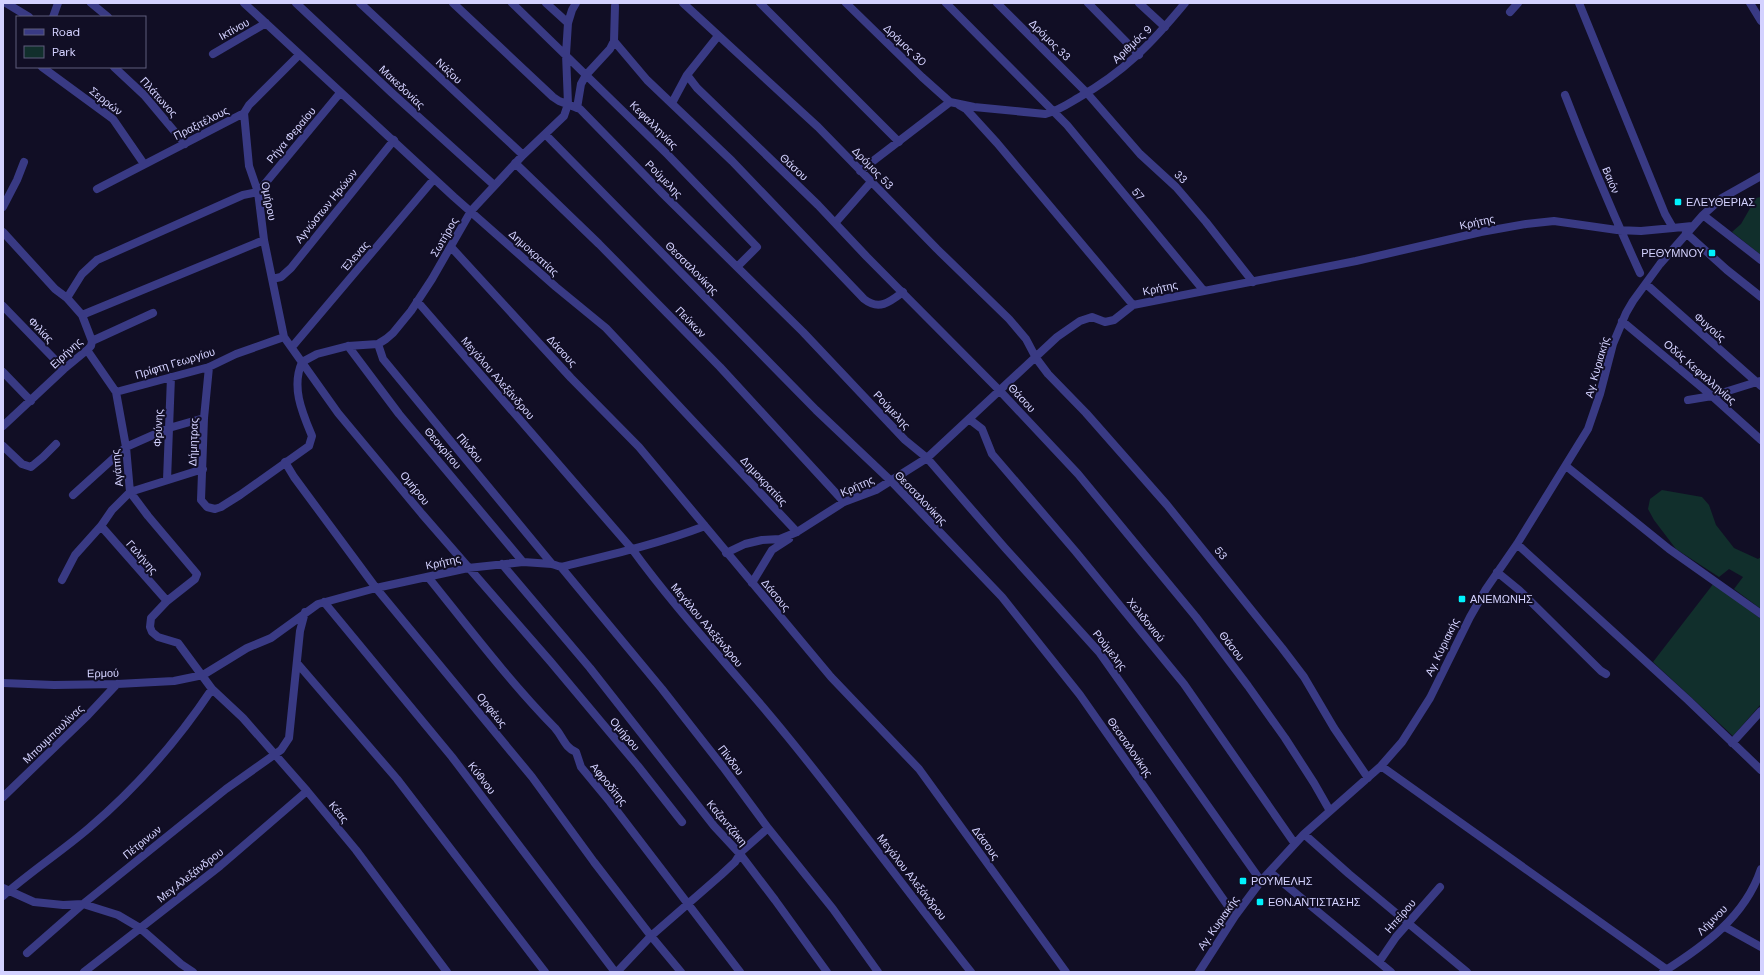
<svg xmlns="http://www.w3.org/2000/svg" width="1764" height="975" font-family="'DM Sans',sans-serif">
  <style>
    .green { fill: #112f2c }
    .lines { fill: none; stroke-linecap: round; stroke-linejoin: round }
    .minor { stroke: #393a84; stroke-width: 8 }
    .poi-dot { fill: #00f2fd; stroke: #110e25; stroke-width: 1.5 }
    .labels { text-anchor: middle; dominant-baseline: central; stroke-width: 4; stroke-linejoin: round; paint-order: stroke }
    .street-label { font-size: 11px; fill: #d4d2ff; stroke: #110e25 }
    .poi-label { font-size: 11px; fill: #d4d2ff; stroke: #110e25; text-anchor: start }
  </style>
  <rect width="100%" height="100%" fill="#110e25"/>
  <path class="green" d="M 1761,197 L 1761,255 L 1732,232 L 1741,224 L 1756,198 Z
    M 1662,490 L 1702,497 L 1709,505 L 1716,525 L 1734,548 L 1758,559 L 1761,557 L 1761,609 L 1734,589 L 1743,577 L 1729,569 L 1719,577 L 1676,549 L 1654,520 L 1648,509 L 1650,499 Z
    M 1714,583 L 1761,619 L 1761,704 L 1733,736 L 1653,662 Z"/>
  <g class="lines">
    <path class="minor" d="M 6,3 L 29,17
      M 91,3 L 108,17
      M 244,3 L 454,197 L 556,287 L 606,328 L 797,532
      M 296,3 L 392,93 L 494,185
      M 360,3 L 523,155
      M 453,3 L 553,97 L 559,101 L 580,109 L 663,194 L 803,332 L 905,440 L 927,458 L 1005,548 L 1099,652 L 1261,881
      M 512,3 L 668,155 L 757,247 L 737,267
      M 546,3 L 568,23
      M 683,3 L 818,127 L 937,249 L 1009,319 L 1026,339 L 1036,358 L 1048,374 L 1086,413 L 1167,505 L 1282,648 L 1304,677 L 1334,728 L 1368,778
      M 760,3 L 899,142
      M 846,3 L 922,77 L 950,102 L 974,107 L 1045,114 C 1058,111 1068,104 1078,98 C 1124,72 1152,43 1185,3
      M 946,3 L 1067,125 L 1204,291
      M 997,3 L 1087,93 L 1140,154 L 1176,187 L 1206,222 L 1253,282
      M 1088,3 L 1139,55
      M 1139,3 L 1165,27
      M 1579,3 L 1665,214 L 1673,228 L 1692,226
      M 1750,3 L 1761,21
      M 1510,12 L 1518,3
      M 53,17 L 58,3
      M 718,36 L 687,75 L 697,88 L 818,205 L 867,257 L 1000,391 L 1078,474 L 1196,617 L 1248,686 L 1285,738 L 1314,783 L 1330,811
      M 614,41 L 647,80 L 732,161 L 864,299 C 879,311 890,302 903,292
      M 213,54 L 266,23
      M 42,67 L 113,119 L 144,164
      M 114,67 L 144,95 L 185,144
      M 1565,95 C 1588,155 1613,214 1640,273
      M 672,103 L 687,75
      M 959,105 L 966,109 L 997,143 L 1133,305
      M 577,108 L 581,84 L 586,75 L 610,49 L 614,41 L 615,6
      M 244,113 L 249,166 L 258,192 L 264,240 L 284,337 L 338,413 L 422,514 L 550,661 L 638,766 L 682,822
      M 545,134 L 816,410 L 891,481 L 1002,597 L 1080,695 L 1235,916
      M 515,163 L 599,244 L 720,367 L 844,502
      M 860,171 L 950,102
      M 97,189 L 244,113 L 249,105 L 299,55
      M 3,207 L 17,180 L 24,162
      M 1703,215 L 1761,260
      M 835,223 L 871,182
      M 3,232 L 55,289 L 67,298 L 82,315 L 92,341
      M 1686,233 L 1727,270 L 1761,297
      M 451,247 L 571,378 L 639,447 L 831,677 L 919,769 L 1066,972
      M 272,279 L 281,277 L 291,268 L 394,140
      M 1646,284 L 1761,386
      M 67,298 L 82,274 L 97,260 L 243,195 L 258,192 L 340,93
      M 417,301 L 632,549 C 680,615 736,673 787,736 C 850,813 909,894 971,972
      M 3,306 L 64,369
      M 82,315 L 264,240
      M 1622,321 L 1712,396 L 1761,440
      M 378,344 L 383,359 L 552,564
      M 348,346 L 399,414 L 523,562
      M 292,347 L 434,179
      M 87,350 L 116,392 L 126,447 L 130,492 L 148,516 L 197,574 L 195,579 L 167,601 L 151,618 L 150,627 L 152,632 L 158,637 L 178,643 L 212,689 L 243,718 L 307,791 L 356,850 L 447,972
      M 209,367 L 204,418 L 201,500 L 207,507 L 215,509 L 221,507 L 240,495 L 309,446 L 312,436 C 302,412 291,387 302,362 L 317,354 L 348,346 L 378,344 L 386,339 L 393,333 L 411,311 L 432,279 L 471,211 L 523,155 L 564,116 L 568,104 L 566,54 L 568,23 L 572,10 L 576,3
      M 3,372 L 31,401
      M 116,392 L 209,367 L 236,354 L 284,337
      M 1688,400 L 1712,396 L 1760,381
      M 969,419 L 982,429 L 992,454 L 1076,552 L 1184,684 L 1295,844
      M 3,426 L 64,369 L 87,350 L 91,346 L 92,341 L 153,313
      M 3,446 L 22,464 L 31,467 L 43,457 L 56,444
      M 285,462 L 294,477 L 376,588 L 532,777 L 594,862 L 651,936 L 681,972
      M 1566,466 L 1669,549 L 1761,614
      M 167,480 L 171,377
      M 73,495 L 126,447 L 169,428 L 204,418
      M 101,526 L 167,601
      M 1517,544 L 1688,700 L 1761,770
      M 726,553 L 745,544 L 762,540 L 780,539 L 797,532 L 844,502 L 876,490 L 927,458 L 1057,337 L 1080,321 L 1092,317 L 1105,322 L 1114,320 L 1133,305 L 1356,261 L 1481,232 L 1526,224 L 1554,221 L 1617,230 L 1641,231 L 1673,228
      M 502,564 L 590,668 L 714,826 L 740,854 L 775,900 L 827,972
      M 561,567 L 662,689 L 723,767 L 768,828 L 833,909 L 878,972
      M 1497,572 L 1519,590 L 1601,671 L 1606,674
      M 428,577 C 469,628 509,681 555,728 C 563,737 565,748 576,752 L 581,767 L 610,802 L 740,972
      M 62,580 L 75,555 L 101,526 L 112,510 L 130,492 L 203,469
      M 752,583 L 772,550 L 789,539
      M 324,602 L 452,757 L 615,972
      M 297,663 L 397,779 L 545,972
      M 3,683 L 54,685 L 117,684 L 174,681 L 203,675 L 247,648 L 271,638 L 318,604 L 376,588 L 468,568 L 523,562 L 552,564 L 561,567 C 610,555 658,544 705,526
      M 1732,743 L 1761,711
      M 1381,766 L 1666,969
      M 3,797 L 88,715 L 117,684
      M 1304,834 L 1349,874 L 1467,972
      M 1270,872 L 1391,972
      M 3,888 L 34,902 L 63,905 L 83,904 L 118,915 L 140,928 L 181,964 L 193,972
      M 3,896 C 30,872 61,852 89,828 C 136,788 178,740 212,689
      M 1725,927 L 1761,947
      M 27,953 L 83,904 L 226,789 L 281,750 L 289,738 L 300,631 L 305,612
      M 1379,962 L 1396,937 L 1440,887
      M 84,972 L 220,866 L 307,791
      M 617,972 L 651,936 L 721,875 L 735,862 L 742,851 L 768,828
      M 1199,972 L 1235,916 L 1261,881 L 1304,834 L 1381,766 L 1402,742 L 1430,698 L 1470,617 L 1486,589 L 1517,544 L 1588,429 L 1600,394 L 1613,344 L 1626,313 L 1633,301 L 1660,264 L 1703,215 L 1722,198 L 1761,176
      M 1663,972 C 1704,946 1745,917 1761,869"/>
  </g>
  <g class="poi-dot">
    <rect x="1674" y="198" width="8" height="8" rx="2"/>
    <rect x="1708" y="249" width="8" height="8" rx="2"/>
    <rect x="1458" y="595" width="8" height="8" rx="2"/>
    <rect x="1239" y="877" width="8" height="8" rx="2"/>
    <rect x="1256" y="898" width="8" height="8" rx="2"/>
  </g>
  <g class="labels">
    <g class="street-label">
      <text transform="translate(234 29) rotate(-29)">Ικτίνου</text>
      <text transform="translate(1050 40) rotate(45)">Δρόμος 33</text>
      <text transform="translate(1132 44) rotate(-43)">Αριθμός 9</text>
      <text transform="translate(905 45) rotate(44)">Δρόμος 30</text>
      <text transform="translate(449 71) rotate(43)">Νάξου</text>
      <text transform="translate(402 87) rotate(43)">Μακεδονίας</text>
      <text transform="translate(159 97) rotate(48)">Πλάτωνος</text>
      <text transform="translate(106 101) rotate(38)">Σερρών</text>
      <text transform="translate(201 123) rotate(-27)">Πραξιτέλους</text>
      <text transform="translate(654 125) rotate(45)">Κεφαλληνίας</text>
      <text transform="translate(291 135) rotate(-50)">Ρήγα Φεραίου</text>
      <text transform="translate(794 167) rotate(43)">Θάσου</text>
      <text transform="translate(873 168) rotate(46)">Δρόμος 53</text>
      <text transform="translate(1181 177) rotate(45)">33</text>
      <text transform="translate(664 179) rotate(46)">Ρούμελης</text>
      <text transform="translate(1611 180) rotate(67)">Βαιόν</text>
      <text transform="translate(1138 194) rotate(50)">57</text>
      <text transform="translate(269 201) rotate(79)">Ομήρου</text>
      <text transform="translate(326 206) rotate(-51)">Αγνώστων Ηρώων</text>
      <text transform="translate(1477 222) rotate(-12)">Κρήτης</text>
      <text transform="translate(444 237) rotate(-60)">Σωτήρος</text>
      <text transform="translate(534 253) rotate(42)">Δημοκρατίας</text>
      <text transform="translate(355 256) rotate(-49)">Έλενας</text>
      <text transform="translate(692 268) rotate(45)">Θεσσαλονίκης</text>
      <text transform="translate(1160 288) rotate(-12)">Κρήτης</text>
      <text transform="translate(691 322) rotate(46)">Πεύκων</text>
      <text transform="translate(1710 327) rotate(41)">Φυγούς</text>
      <text transform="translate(41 330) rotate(46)">Φιλίας</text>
      <text transform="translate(562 351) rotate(47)">Δάσους</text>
      <text transform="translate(66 353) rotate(-43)">Ειρήνης</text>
      <text transform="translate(175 363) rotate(-17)">Πρίφτη Γεωργίου</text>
      <text transform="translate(1597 367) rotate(-74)">Αγ. Κυριακής</text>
      <text transform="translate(1700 372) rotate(41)">Οδός Κεφαλληνίας</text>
      <text transform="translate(498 378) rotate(49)">Μεγάλου Αλεξάνδρου</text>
      <text transform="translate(1022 398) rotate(47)">Θάσου</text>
      <text transform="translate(892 410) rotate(47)">Ρούμελης</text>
      <text transform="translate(158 428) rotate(-88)">Φρύνης</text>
      <text transform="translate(193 442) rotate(-88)">Δήμητρας</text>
      <text transform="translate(443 448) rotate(50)">Θεοκρίτου</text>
      <text transform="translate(470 448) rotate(50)">Πίνδου</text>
      <text transform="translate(117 468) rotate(-96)">Αγάπης</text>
      <text transform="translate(764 481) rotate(47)">Δημοκρατίας</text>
      <text transform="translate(857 486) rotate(-24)">Κρήτης</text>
      <text transform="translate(415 488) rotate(51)">Ομήρου</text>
      <text transform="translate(921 498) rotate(46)">Θεσσαλονίκης</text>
      <text transform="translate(1221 553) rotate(52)">53</text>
      <text transform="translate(142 557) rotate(49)">Γαλήνης</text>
      <text transform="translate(443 562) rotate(-12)">Κρήτης</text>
      <text transform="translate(776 595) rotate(50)">Δάσους</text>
      <text transform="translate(1146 620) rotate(51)">Χελιδονιού</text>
      <text transform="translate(707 625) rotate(50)">Μεγάλου Αλεξάνδρου</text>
      <text transform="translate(1232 646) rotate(53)">Θάσου</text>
      <text transform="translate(1442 647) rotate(-64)">Αγ. Κυριακής</text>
      <text transform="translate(1110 650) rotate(52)">Ρούμελης</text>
      <text transform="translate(103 673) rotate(-1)">Ερμού</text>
      <text transform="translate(492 710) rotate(51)">Ορφέως</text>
      <text transform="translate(53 734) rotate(-44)">Μπουμπουλίνας</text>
      <text transform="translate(625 734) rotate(50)">Ομήρου</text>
      <text transform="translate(1130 747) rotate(55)">Θεσσαλονίκης</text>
      <text transform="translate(731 760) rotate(53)">Πίνδου</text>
      <text transform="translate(482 778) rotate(52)">Κύθνου</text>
      <text transform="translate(609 784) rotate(51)">Αφροδίτης</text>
      <text transform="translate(339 812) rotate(51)">Κέας</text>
      <text transform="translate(727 823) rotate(50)">Καζαντζάκη</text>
      <text transform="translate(142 842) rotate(-39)">Πέτρινων</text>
      <text transform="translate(986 843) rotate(54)">Δάσους</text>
      <text transform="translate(190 875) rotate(-38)">Μεγ.Αλεξάνδρου</text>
      <text transform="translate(912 877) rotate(52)">Μεγάλου Αλεξάνδρου</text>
      <text transform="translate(1400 916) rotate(-49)">Ηπείρου</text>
      <text transform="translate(1712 920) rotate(-45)">Λήμνου</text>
      <text transform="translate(1218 923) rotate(-55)">Αγ. Κυριακής</text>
    </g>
    <g class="poi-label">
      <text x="1686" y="202">ΕΛΕΥΘΕΡΙΑΣ</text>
      <text x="1704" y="253" text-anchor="end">ΡΕΘΥΜΝΟΥ</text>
      <text x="1470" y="599">ΑΝΕΜΩΝΗΣ</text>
      <text x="1251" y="881">ΡΟΥΜΕΛΗΣ</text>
      <text x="1268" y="902">ΕΘΝ.ΑΝΤΙΣΤΑΣΗΣ</text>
    </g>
  </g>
  <rect width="1764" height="975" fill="none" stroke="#d4d2ff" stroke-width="8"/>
  <rect x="16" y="16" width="130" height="52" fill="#110e25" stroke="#5f5c7c"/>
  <rect x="24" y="29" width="20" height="6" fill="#393a84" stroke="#5f5c7c"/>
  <text x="52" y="36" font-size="12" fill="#d4d2ff">Road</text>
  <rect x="24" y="46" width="20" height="12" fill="#112f2c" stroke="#5f5c7c"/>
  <text x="52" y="56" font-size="12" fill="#d4d2ff">Park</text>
</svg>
